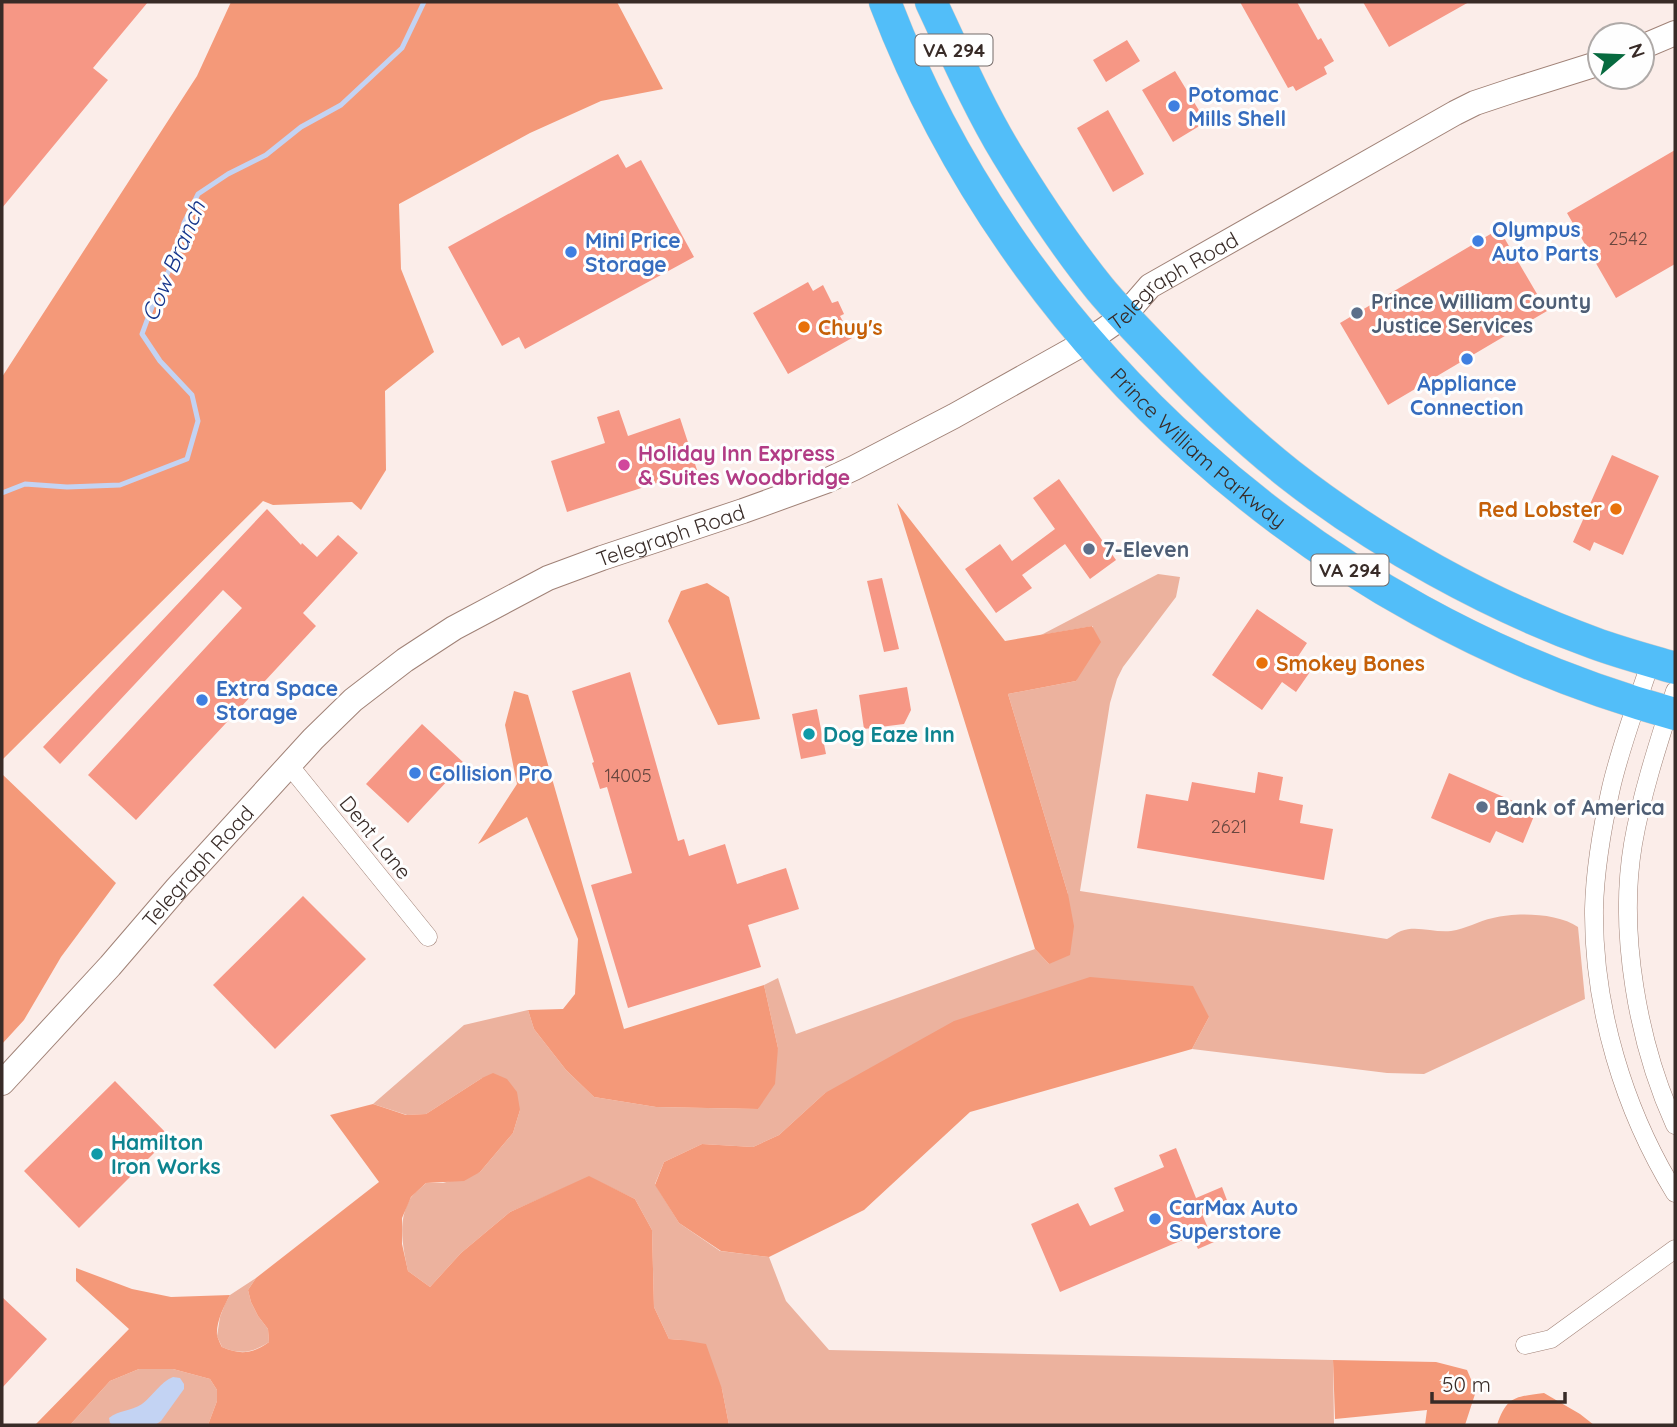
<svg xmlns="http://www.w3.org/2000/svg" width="1677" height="1427" font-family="Quicksand,sans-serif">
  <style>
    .green { fill: #ecb29e }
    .forest { fill: #f49979 }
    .water { fill: #c3d3f3 }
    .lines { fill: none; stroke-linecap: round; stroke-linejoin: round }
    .stream { stroke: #c3d3f3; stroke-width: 5 }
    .building { fill: #f69785 }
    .street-casing { stroke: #a08277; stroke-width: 19 }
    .secondary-casing { stroke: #a08277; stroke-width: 26 }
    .highway-casing { stroke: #cfcccb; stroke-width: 33 }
    .street { stroke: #fff; stroke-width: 18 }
    .secondary { stroke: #fff; stroke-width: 24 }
    .highway { stroke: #52bef9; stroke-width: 32 }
    .shop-dot { fill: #3f7fe0; stroke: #fefefe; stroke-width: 2.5 }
    .service-dot { fill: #5c6f8a; stroke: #fefefe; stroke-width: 2.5 }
    .food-dot { fill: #e8710a; stroke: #fefefe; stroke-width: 2.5 }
    .hotel-dot { fill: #d1479c; stroke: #fefefe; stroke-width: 2.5 }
    .culture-dot { fill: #0f9aa8; stroke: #fefefe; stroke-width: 2.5 }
    .labels { text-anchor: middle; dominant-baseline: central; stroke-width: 6; stroke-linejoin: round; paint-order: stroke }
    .number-label { font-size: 18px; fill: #68463e }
    .shield { fill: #fefefe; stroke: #736a68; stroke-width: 2 }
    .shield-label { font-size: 19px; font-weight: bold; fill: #382b27 }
    .shop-label { font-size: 21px; font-weight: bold; fill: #366cbe; stroke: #fefefe; text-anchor: start }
    .street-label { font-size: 21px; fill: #382b27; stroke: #fefefe }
    .service-label { font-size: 21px; font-weight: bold; fill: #4e5e75; stroke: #fefefe; text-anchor: start }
    .food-label { font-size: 21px; font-weight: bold; fill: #c56008; stroke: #fefefe; text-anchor: start }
    .hotel-label { font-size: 21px; font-weight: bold; fill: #b23c85; stroke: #fefefe; text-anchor: start }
    .culture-label { font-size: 21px; font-weight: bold; fill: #0d838f; stroke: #fefefe; text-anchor: start }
    .water-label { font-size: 23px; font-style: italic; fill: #15348b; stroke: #fefefe }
  </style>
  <rect width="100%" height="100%" fill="#fbede9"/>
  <path class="green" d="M 1158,574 L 1180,577 L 1176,597 L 1123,667 L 1117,679 L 1110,703 L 1080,891 L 1387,939 C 1391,937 1396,933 1401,931 C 1417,925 1434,933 1451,931 C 1466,929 1478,921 1493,918 C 1516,912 1558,913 1578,927 L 1585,999 L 1424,1074 L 1387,1073 L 1192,1049 L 1209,1017 L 825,1093 L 779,1135 L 753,1147 L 702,1144 L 664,1162 L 655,1184 L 679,1223 L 720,1251 L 769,1257 L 786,1301 L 829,1350 L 1333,1360 L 1334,1425 L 729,1425 L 722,1389 L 682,1340 L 669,1339 L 654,1307 L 652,1230 L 635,1199 L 589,1177 L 510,1212 L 461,1253 L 430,1287 L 408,1271 C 403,1247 397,1222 410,1199 C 414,1193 421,1188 426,1183 L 443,1183 L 480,1172 L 513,1133 L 520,1110 L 482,1078 L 426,1114 L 407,1115 L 373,1104 L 464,1025 L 528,1010 L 534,1029 L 566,1070 L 594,1097 L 656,1107 L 758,1109 L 778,1048 L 764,985 L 778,978 L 796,1034 L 1035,949 L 1049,964 L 1068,894 L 1008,694 L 1076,681 L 1093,626 L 1041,635 Z
    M 256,1278 L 248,1290 L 251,1302 L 258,1316 L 268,1329 L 269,1342 C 252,1353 241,1355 222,1347 L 217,1336 L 220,1317 L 225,1304 L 230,1295 Z
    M 139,1369 L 173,1369 L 210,1379 L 217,1390 L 217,1401 L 208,1425 L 70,1425 L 110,1381 Z"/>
  <path class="forest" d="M 231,2 L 617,2 L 663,89 L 601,101 L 530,133 L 399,204 L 401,269 L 434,352 L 385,391 L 386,470 L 361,510 L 352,502 L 273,505 L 263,501 L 2,760 L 2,377 L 197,76 Z
    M 897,503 L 1005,641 L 1092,626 L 1101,642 L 1076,681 L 1008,694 L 1068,894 L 1074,926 L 1070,955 L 1049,964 L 1035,949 Z
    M 707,583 L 729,597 L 760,719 L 718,725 L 668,621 L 681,591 Z
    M 514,691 L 528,695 L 624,1029 L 764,985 L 778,1048 L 775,1084 L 758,1109 L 656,1107 L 594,1097 L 566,1070 L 534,1029 L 528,1010 L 563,1009 L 575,994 L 578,939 L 527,817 L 478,844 L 517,784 L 505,725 Z
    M 2,774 L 116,883 L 61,957 L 24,1020 L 2,1044 Z
    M 1090,977 L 1193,986 L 1209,1017 L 1192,1049 L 970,1112 L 864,1210 L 769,1257 L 721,1251 L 679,1223 L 655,1185 L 664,1162 L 702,1144 L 753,1147 L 779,1135 L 825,1093 L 954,1021 Z
    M 493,1073 L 507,1079 L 517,1092 L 520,1110 L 513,1133 L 480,1172 L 464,1181 L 426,1183 L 411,1197 L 402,1218 L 402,1244 L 408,1271 L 430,1287 L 461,1253 L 510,1212 L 589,1176 L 635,1199 L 652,1230 L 654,1307 L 669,1339 L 682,1340 L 706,1344 L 722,1389 L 729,1425 L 208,1425 L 217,1401 L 217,1390 L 210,1379 L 173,1369 L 139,1369 L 110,1381 L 70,1425 L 35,1425 L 129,1329 L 76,1281 L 76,1268 L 132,1289 L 171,1297 L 230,1295 C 224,1306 216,1322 217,1335 C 217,1336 221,1346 222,1347 C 240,1355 252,1354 269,1342 L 268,1329 L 258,1316 L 251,1302 L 248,1290 L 256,1278 L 379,1182 L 330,1115 L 373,1104 L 406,1115 L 426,1114 L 482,1078 Z
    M 1333,1360 L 1436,1362 L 1467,1370 L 1476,1391 L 1465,1425 L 1425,1425 L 1427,1410 L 1335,1419 Z
    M 1544,1393 L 1580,1414 L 1594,1425 L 1497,1425 C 1507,1396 1515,1397 1544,1393 Z"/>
  <path class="water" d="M 173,1377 L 180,1378 L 184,1384 L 184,1389 L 161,1421 L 155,1425 L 113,1425 L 110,1423 L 109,1418 C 118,1410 132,1411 142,1404 C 153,1396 160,1382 173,1377 Z"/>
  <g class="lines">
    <path class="stream" d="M 2,493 L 25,484 L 67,487 L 120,485 L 187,459 L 198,421 L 192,395 L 160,361 L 142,334 L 155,299 L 174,260 L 184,223 L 198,194 L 228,174 L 266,155 L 301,127 L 341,105 L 402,48 L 424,2"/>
  </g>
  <path class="building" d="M 2,2 L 148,2 L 93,68 L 108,80 L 2,208 Z
    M 1240,2 L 1297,2 L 1318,40 L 1321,38 L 1334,61 L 1324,67 L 1327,74 L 1296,91 L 1293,86 L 1288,88 Z
    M 1363,2 L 1469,2 L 1389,47 Z
    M 1127,40 L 1140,61 L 1106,82 L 1093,60 Z
    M 1175,71 L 1206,122 L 1173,142 L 1142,90 Z
    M 1108,110 L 1144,174 L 1113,192 L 1077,128 Z
    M 1675,150 L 1675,264 L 1616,298 L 1567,213 Z
    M 618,154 L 626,168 L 641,160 L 694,257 L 525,349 L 519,337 L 502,346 L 448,247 Z
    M 1499,229 L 1547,311 L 1388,405 L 1340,323 Z
    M 808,282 L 813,291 L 823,285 L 832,303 L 838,301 L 844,314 L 840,316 L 852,338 L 788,374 L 753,313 Z
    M 619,410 L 628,436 L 680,418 L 697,470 L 567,512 L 551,461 L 605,443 L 597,417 Z
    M 1612,455 L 1659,476 L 1623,555 L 1594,542 L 1590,551 L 1573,542 Z
    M 1059,479 L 1116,560 L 1090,579 L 1065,544 L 1022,575 L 1032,588 L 996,613 L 965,569 L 1000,544 L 1012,561 L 1055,529 L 1033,498 Z
    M 267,509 L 301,545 L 302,543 L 317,557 L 338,535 L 358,553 L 303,613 L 316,626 L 136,820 L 88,775 L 242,608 L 223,590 L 60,764 L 43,747 Z
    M 882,578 L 899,649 L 884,652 L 867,581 Z
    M 1257,609 L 1307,643 L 1297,658 L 1312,669 L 1296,692 L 1282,682 L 1262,710 L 1212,675 Z
    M 630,672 L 678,841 L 684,839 L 689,856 L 725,844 L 737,884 L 786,868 L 799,909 L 748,925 L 761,967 L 628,1008 L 591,885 L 632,873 L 607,787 L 600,789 L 592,763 L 594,762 L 572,691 Z
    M 907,687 L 911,710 L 904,724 L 864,729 L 859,695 Z
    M 817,709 L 826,754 L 801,759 L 792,714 Z
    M 422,724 L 464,763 L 408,823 L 366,784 Z
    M 1258,772 L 1283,777 L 1279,800 L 1303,805 L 1300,823 L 1333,829 L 1324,880 L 1137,848 L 1146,794 L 1188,801 L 1192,782 L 1255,793 Z
    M 1449,773 L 1536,811 L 1523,843 L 1496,831 L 1490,843 L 1431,818 Z
    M 303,896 L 366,959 L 275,1049 L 213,985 Z
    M 115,1081 L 170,1137 L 79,1228 L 24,1171 Z
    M 1176,1148 L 1196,1198 L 1222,1187 L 1228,1203 L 1202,1214 L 1214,1242 L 1198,1249 L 1192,1236 L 1060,1292 L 1031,1224 L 1078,1203 L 1090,1226 L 1124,1211 L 1114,1188 L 1164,1167 L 1159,1155 Z
    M 2,1297 L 47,1339 L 2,1388 Z"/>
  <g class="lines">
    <g class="street-casing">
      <path id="street" d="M 1651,661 C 1637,703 1621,745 1611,788 C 1602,828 1595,869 1594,909 C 1593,1008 1624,1110 1675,1193
        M 1675,691 C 1659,741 1642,792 1633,844 C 1618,933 1638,1044 1675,1125
        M 289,765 L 428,937
        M 1525,1345 L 1551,1339 L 1675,1249"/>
    </g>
    <g class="secondary-casing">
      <g id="secondary">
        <path d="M 1642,47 L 1675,33"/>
        <path id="s1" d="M 2,1083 L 110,966 L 177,888 L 313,739 L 353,700 L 405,660 L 454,628 L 548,578 L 602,558 L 743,511 L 826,481 L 854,468 L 954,416 L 1088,341 L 1124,316 L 1150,286 L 1455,113 L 1475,103 L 1514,90 L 1600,63"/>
      </g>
    </g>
    <g class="highway-casing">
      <g id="highway">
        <path id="s2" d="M 885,2 C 1016,347 1320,617 1675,714"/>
        <path d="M 931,2 C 955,53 978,106 1007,154 C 1035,200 1066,247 1100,289 C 1120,313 1143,336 1165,359 C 1204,400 1245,439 1289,474 C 1377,543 1489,605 1594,643 C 1621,653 1648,660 1675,668"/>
      </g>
    </g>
    <use href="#street" class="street"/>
    <use href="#secondary" class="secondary"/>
    <use href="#highway" class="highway"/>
  </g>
  <g class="shop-dot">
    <circle cx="1174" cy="106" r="7"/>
    <circle cx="1478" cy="241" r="7"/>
    <circle cx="571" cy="252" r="7"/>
    <circle cx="1467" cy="359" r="7"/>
    <circle cx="202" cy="700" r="7"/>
    <circle cx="415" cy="773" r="7"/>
    <circle cx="1155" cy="1219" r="7"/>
  </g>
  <g class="service-dot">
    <circle cx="1357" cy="313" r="7"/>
    <circle cx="1089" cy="549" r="7"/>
    <circle cx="1482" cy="807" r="7"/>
  </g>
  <g class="food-dot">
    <circle cx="804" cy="327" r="7"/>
    <circle cx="1616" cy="509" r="7"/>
    <circle cx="1262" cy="663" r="7"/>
  </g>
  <circle class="hotel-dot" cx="624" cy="465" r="7"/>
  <g class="culture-dot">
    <circle cx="809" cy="734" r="7"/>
    <circle cx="97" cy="1154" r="7"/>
  </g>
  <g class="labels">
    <g class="number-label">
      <text x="1628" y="238">2542</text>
      <text x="628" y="775">14005</text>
      <text x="1229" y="826">2621</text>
    </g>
    <g class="shield">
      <rect x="915.5" y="34.5" width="77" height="31" rx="5"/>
      <rect x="1311.5" y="554.5" width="77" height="31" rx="5"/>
    </g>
    <g class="shield-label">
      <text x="954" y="50">VA 294</text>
      <text x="1350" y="570">VA 294</text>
    </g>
    <g class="shop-label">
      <text x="1188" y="94">Potomac<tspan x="1188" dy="24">Mills Shell</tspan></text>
      <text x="1492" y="229">Olympus<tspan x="1492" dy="24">Auto Parts</tspan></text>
      <text x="585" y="240">Mini Price<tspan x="585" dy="24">Storage</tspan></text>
      <text x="1467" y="383" text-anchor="middle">Appliance<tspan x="1467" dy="24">Connection</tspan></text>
      <text x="216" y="688">Extra Space<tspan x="216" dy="24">Storage</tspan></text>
      <text x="429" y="773">Collision Pro</text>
      <text x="1169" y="1207">CarMax Auto<tspan x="1169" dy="24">Superstore</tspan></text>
    </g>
    <g class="street-label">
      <text stroke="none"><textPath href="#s1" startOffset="1447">Telegraph Road</textPath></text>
      <text stroke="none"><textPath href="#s2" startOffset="551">Prince William Parkway</textPath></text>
      <text stroke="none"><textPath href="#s1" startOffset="880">Telegraph Road</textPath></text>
      <text transform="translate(376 837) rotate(51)">Dent Lane</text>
      <text stroke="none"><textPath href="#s1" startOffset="292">Telegraph Road</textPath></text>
    </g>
    <g class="service-label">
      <text x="1371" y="301">Prince William County<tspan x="1371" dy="24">Justice Services</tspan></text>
      <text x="1103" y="549">7-Eleven</text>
      <text x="1496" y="807">Bank of America</text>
    </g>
    <g class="food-label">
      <text x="818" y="327">Chuy's</text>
      <text x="1602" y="509" text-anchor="end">Red Lobster</text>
      <text x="1276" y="663">Smokey Bones</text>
    </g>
    <g class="hotel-label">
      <text x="638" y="453">Holiday Inn Express<tspan x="638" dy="24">&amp; Suites Woodbridge</tspan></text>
    </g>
    <g class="culture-label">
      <text x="823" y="734">Dog Eaze Inn</text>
      <text x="111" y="1142">Hamilton<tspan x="111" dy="24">Iron Works</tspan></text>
    </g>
    <g class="water-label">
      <text transform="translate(173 261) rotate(-67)">Cow Branch</text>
    </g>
  </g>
  <rect width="1677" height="1427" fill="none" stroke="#382b27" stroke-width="7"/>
  <g transform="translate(1621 56) rotate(71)"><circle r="33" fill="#fefefe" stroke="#afaaa8" stroke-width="2"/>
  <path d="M0-5L12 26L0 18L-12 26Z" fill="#076a3f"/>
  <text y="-10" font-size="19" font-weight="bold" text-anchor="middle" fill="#382b27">N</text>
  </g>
  <path d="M1432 1392v10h133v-10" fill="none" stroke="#382b27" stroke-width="3.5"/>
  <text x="1442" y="1392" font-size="21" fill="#382b27" stroke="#fefefe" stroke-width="5" paint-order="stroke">50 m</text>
</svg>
